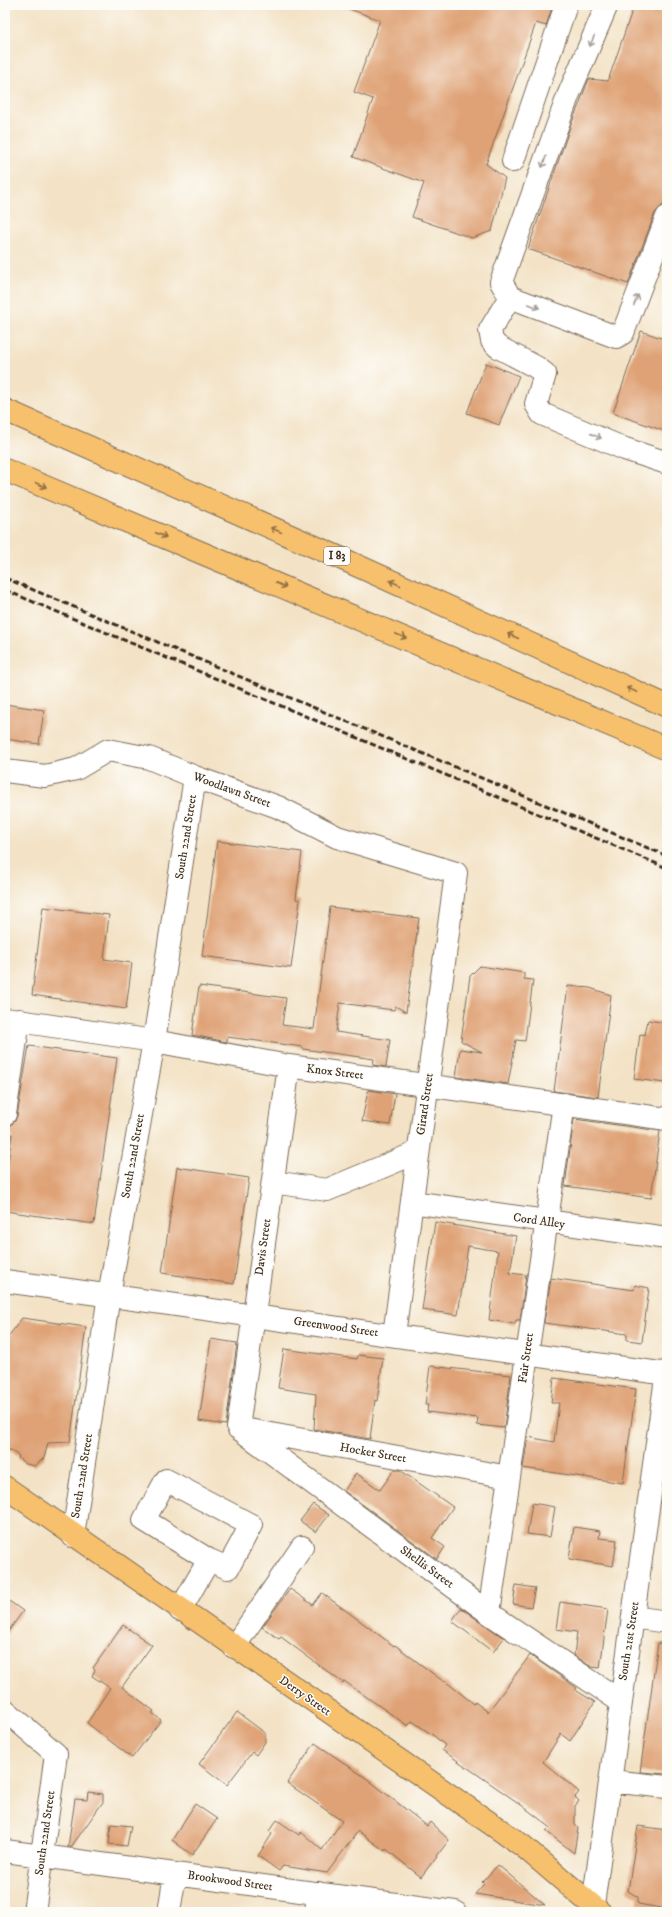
<svg xmlns="http://www.w3.org/2000/svg" width="672" height="1917" font-family="'IM FELL DW Pica',serif">
  <style>
    .building { fill: #dfa276 }
    .lines { fill: none; stroke-linecap: round; stroke-linejoin: round }
    .minor-casing { stroke: #7b6a58; stroke-width: 24 }
    .major-casing { stroke: #7b6a58; stroke-width: 24 }
    .highway-casing { stroke: #7b6a58; stroke-width: 24 }
    .minor { stroke: #fff; stroke-width: 22 }
    .major { stroke: #f7c06c; stroke-width: 22 }
    .highway { stroke: #f7c06c; stroke-width: 22 }
    .rail { stroke: #3b2a1e; stroke-width: 3; stroke-dasharray: 6 3; stroke-linecap: butt }
    .oneway { stroke: #a79f9a }
    .oneway2 { stroke: #906e41 }
    .labels { text-anchor: middle; dominant-baseline: central; stroke-width: 3; stroke-linejoin: round; paint-order: stroke }
    .shield { fill: #fdfcf7; stroke: #75695f; stroke-width: 1 }
    .shield-label { font-size: 11px; font-weight: bold; fill: #3b2a1e }
    .street-label { font-size: 12px; fill: #3b2a1e; stroke: #fdfcf7 }
  </style>
  <rect width="100%" height="100%" fill="#fdfcf7"/>
  <filter id="ink" filterUnits="userSpaceOnUse"><feTurbulence type="fractalNoise" baseFrequency=".025" numOctaves="2"/><feDisplacementMap in="SourceGraphic" scale="8" xChannelSelector="R" yChannelSelector="G"/><feConvolveMatrix kernelMatrix="1 2 1 2 8 2 1 2 1" color-interpolation-filters="sRGB"/></filter>
  <filter id="wash" filterUnits="userSpaceOnUse"><feTurbulence type="fractalNoise" baseFrequency=".012" numOctaves="4" result="noise"/><feDisplacementMap in="SourceGraphic" scale="16" xChannelSelector="R" yChannelSelector="G"/><feGaussianBlur stdDeviation="0.9" result="paint"/><feColorMatrix in="noise" values="0 0 0 0 0 0 0 0 0 0 0 0 0 0 0 0 0 1.4 0 .05"/><feComposite in="paint" operator="in"/></filter>
  <g filter="url(#wash)">
    <rect width="100%" height="100%" fill="#f3e2c5"/>
    <g id="blocks">
      <path class="building" d="M 345,5 L 553,5 L 546,26 L 536,23 L 486,164 L 505,178 L 492,231 L 472,238 L 412,217 L 424,183 L 353,157 L 373,99 L 354,92 L 380,20 L 344,7 Z
        M 634,5 L 667,5 L 667,195 L 663,205 L 655,213 L 628,284 L 528,249 L 569,130 L 589,79 L 608,81 Z
        M 641,331 L 667,340 L 667,432 L 613,413 Z
        M 486,363 L 519,376 L 499,425 L 467,413 Z
        M 5,704 L 44,710 L 39,744 L 5,739 Z
        M 217,841 L 302,852 L 296,899 L 300,900 L 291,968 L 202,956 Z
        M 43,907 L 109,915 L 104,959 L 132,963 L 126,1009 L 32,995 Z
        M 330,907 L 419,918 L 406,1012 L 395,1006 L 394,1010 L 340,1003 L 336,1032 L 390,1040 L 386,1067 L 373,1065 L 374,1059 L 303,1049 L 303,1047 L 227,1037 L 227,1042 L 192,1035 L 199,986 L 286,998 L 282,1025 L 314,1029 Z
        M 480,966 L 524,973 L 524,979 L 533,980 L 525,1041 L 516,1040 L 508,1084 L 456,1077 L 460,1049 L 482,1052 L 461,1041 L 470,976 Z
        M 568,986 L 590,988 L 611,995 L 598,1097 L 554,1091 Z
        M 648,1020 L 667,1023 L 667,1069 L 665,1083 L 634,1079 L 640,1034 L 645,1035 Z
        M 29,1046 L 117,1058 L 94,1224 L 5,1211 L 5,1183 L 12,1134 L 9,1134 L 10,1125 L 15,1121 L 17,1116 Z
        M 368,1090 L 395,1094 L 390,1125 L 362,1121 Z
        M 574,1119 L 660,1131 L 651,1198 L 565,1186 Z
        M 177,1167 L 249,1178 L 234,1284 L 162,1273 Z
        M 435,1222 L 516,1236 L 510,1273 L 526,1275 L 520,1320 L 516,1320 L 515,1324 L 489,1320 L 498,1251 L 468,1246 L 458,1315 L 422,1310 Z
        M 551,1278 L 634,1290 L 635,1285 L 649,1288 L 642,1342 L 627,1340 L 627,1334 L 544,1323 Z
        M 22,1318 L 86,1327 L 70,1442 L 48,1443 L 44,1458 L 35,1466 L 26,1464 L 18,1458 L 19,1456 L 5,1447 L 5,1341 Z
        M 211,1339 L 237,1343 L 226,1425 L 199,1421 Z
        M 284,1349 L 357,1359 L 358,1355 L 383,1358 L 377,1401 L 375,1400 L 370,1439 L 314,1429 L 316,1394 L 278,1388 Z
        M 430,1366 L 511,1375 L 504,1428 L 477,1425 L 478,1418 L 427,1412 L 428,1405 L 425,1405 Z
        M 554,1378 L 636,1389 L 623,1483 L 523,1468 L 528,1437 L 554,1442 L 559,1403 L 551,1403 Z
        M 394,1470 L 400,1470 L 453,1507 L 432,1538 L 445,1547 L 437,1559 L 344,1491 L 356,1473 L 380,1490 Z
        M 532,1503 L 555,1507 L 550,1537 L 527,1534 Z
        M 313,1504 L 329,1515 L 316,1532 L 300,1521 Z
        M 574,1527 L 600,1531 L 599,1538 L 617,1540 L 613,1566 L 569,1559 Z
        M 516,1585 L 535,1588 L 531,1607 L 513,1604 Z
        M 290,1589 L 313,1605 L 322,1593 L 394,1646 L 395,1645 L 444,1682 L 445,1681 L 474,1704 L 475,1702 L 488,1712 L 530,1655 L 577,1688 L 575,1690 L 595,1702 L 570,1741 L 561,1734 L 543,1762 L 579,1792 L 575,1797 L 579,1801 L 575,1806 L 575,1825 L 578,1828 L 574,1853 L 546,1831 L 550,1827 L 520,1804 L 442,1750 L 445,1745 L 434,1736 L 412,1721 L 408,1726 L 344,1681 L 343,1683 L 281,1637 L 279,1639 L 262,1627 Z
        M 5,1598 L 23,1611 L 5,1636 Z
        M 560,1602 L 608,1609 L 600,1668 L 592,1667 L 574,1655 L 577,1632 L 556,1629 Z
        M 461,1608 L 504,1638 L 493,1652 L 452,1621 Z
        M 123,1625 L 152,1645 L 122,1687 L 154,1711 L 152,1713 L 161,1720 L 132,1758 L 87,1723 L 110,1688 L 92,1676 L 95,1670 L 93,1668 Z
        M 658,1643 L 667,1644 L 667,1774 L 640,1772 Z
        M 237,1712 L 265,1733 L 265,1742 L 256,1755 L 252,1752 L 227,1785 L 199,1764 Z
        M 315,1743 L 366,1778 L 427,1826 L 430,1822 L 449,1840 L 421,1877 L 386,1849 L 385,1851 L 358,1831 L 327,1873 L 283,1866 L 279,1871 L 258,1856 L 272,1834 L 269,1831 L 277,1820 L 299,1835 L 301,1832 L 322,1850 L 342,1821 L 287,1783 Z
        M 88,1792 L 103,1794 L 103,1802 L 71,1847 L 68,1847 L 75,1799 L 87,1800 Z
        M 195,1804 L 217,1819 L 192,1855 L 172,1840 Z
        M 111,1824 L 131,1826 L 127,1846 L 109,1844 Z
        M 638,1826 L 667,1830 L 667,1909 L 638,1904 L 638,1897 L 628,1891 Z
        M 498,1865 L 545,1905 L 475,1894 L 484,1884 L 482,1882 Z"/>
    </g>
  </g>
  <g filter="url(#ink)">
    <use href="#blocks" fill-opacity="0" stroke="#7b6a58" stroke-width="1"/>
    <g class="lines">
      <g class="minor-casing">
        <path id="minor" d="M 607,5 L 568,96 L 501,282 L 510,297 L 616,337 L 623,333 L 667,217
          M 513,161 L 566,5
          M 510,297 L 490,330 L 492,341 L 498,347 L 536,367 L 545,374 L 536,404 L 542,414 L 625,449 L 667,463
          M 5,771 L 45,776 L 76,769 L 108,750 L 149,758 L 195,777 L 278,807 L 337,837 L 456,873 L 394,1335
          M 5,1019 L 154,1041 L 289,1066 L 667,1119
          M 5,1114 L 19,1020
          M 273,1182 L 327,1190 L 418,1152
          M 412,1202 L 667,1238
          M 5,1281 L 667,1374
          M 238,1428 L 489,1613 L 620,1701
          M 238,1428 L 289,1066
          M 242,1429 L 509,1477
          M 73,1536 L 109,1295 L 154,1041 L 195,777
          M 180,1610 L 209,1560 L 228,1568 L 251,1525 L 166,1480 L 144,1520 L 209,1560
          M 489,1613 L 564,1104
          M 633,1617 L 667,1622
          M 234,1647 L 302,1547
          M 5,1710 L 56,1754 L 34,1912
          M 610,1781 L 667,1787
          M 5,1851 L 455,1912
          M 169,1912 L 175,1874
          M 316,1912 L 318,1893
          M 592,1912 L 667,1371"/>
      </g>
      <g class="major-casing">
        <path id="major" d="M 5,1487 L 523,1846 L 600,1912"/>
      </g>
      <g class="highway-casing">
        <path id="highway" d="M 5,410 L 347,561 L 667,706
          M 5,470 L 667,749"/>
      </g>
      <use href="#minor" class="minor"/>
      <use href="#major" class="major"/>
      <use href="#highway" class="highway"/>
      <path class="rail" d="M 5,578 L 667,856
        M 5,590 L 667,868"/>
    </g>
    <defs><path id="oneway-shaft" d="M-6 0H5M1.5-3L5.5 0L1.5 3" fill="none" stroke-width="1.6" stroke-linecap="round" stroke-linejoin="round"/></defs>
    <g class="oneway">
      <use href="#oneway-shaft" transform="translate(592 41) rotate(113)"/>
      <use href="#oneway-shaft" transform="translate(544 162) rotate(110)"/>
      <use href="#oneway-shaft" transform="translate(636 300) rotate(-68)"/>
      <use href="#oneway-shaft" transform="translate(534 306) rotate(20)"/>
      <use href="#oneway-shaft" transform="translate(596 436) rotate(24)"/>
    </g>
    <g class="oneway2">
      <use href="#oneway-shaft" transform="translate(41 485) rotate(23)"/>
      <use href="#oneway-shaft" transform="translate(276 530) rotate(-156)"/>
      <use href="#oneway-shaft" transform="translate(161 535) rotate(23)"/>
      <use href="#oneway-shaft" transform="translate(395 583) rotate(-156)"/>
      <use href="#oneway-shaft" transform="translate(281 585) rotate(23)"/>
      <use href="#oneway-shaft" transform="translate(401 636) rotate(23)"/>
      <use href="#oneway-shaft" transform="translate(513 636) rotate(-156)"/>
      <use href="#oneway-shaft" transform="translate(632 690) rotate(-156)"/>
    </g>
  </g>
  <g class="labels">
    <rect class="shield" x="324" y="547" width="26" height="18" rx="3"/>
    <g class="shield-label">
      <text x="337" y="556">I 83</text>
    </g>
    <g class="street-label">
      <text transform="translate(232 790) rotate(20)">Woodlawn Street</text>
      <text transform="translate(186 837) rotate(-81)">South 22nd Street</text>
      <text transform="translate(335 1072) rotate(7)">Knox Street</text>
      <text transform="translate(425 1104) rotate(-82)">Girard Street</text>
      <text transform="translate(133 1156) rotate(-80)">South 22nd Street</text>
      <text transform="translate(539 1221) rotate(8)">Cord Alley</text>
      <text transform="translate(263 1247) rotate(-82)">Davis Street</text>
      <text transform="translate(336 1327) rotate(8)">Greenwood Street</text>
      <text transform="translate(526 1358) rotate(-82)">Fair Street</text>
      <text transform="translate(373 1453) rotate(10)">Hocker Street</text>
      <text transform="translate(82 1476) rotate(-81)">South 22nd Street</text>
      <text transform="translate(427 1567) rotate(36)">Shellis Street</text>
      <text transform="translate(629 1641) rotate(-81)">South 21st Street</text>
      <text transform="translate(305 1696) rotate(35)">Derry Street</text>
      <text transform="translate(45 1833) rotate(-82)">South 22nd Street</text>
      <text transform="translate(230 1881) rotate(8)">Brookwood Street</text>
    </g>
  </g>
  <rect width="672" height="1917" fill="none" stroke="#fdfcf7" stroke-width="20"/>
</svg>
